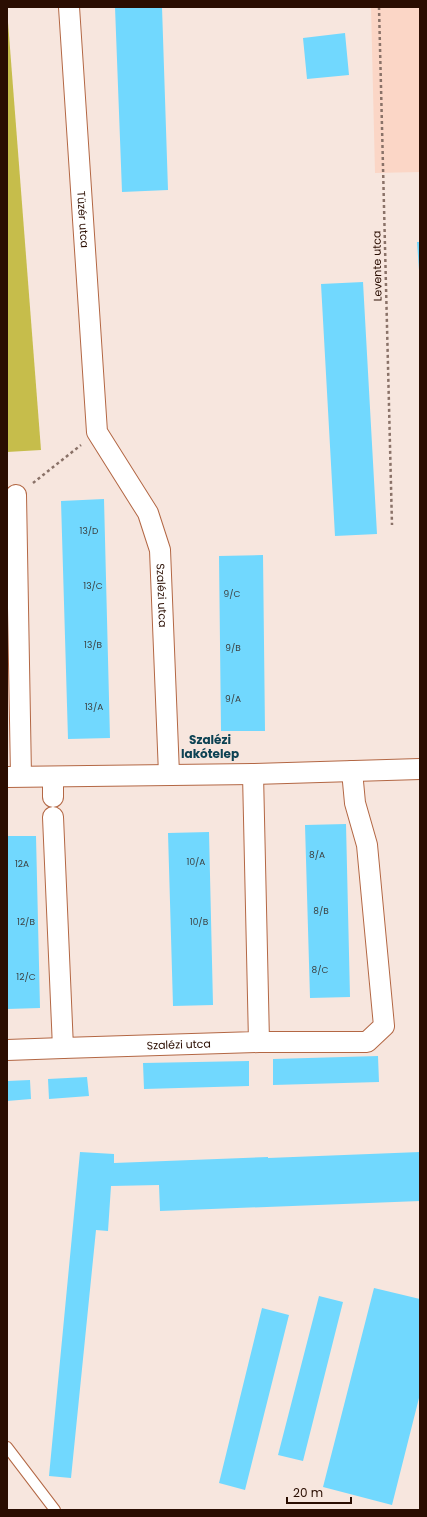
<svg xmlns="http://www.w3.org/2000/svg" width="427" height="1517" font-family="Poppins,sans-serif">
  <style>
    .built { fill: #fbd6c6 }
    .green { fill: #c6bd4b }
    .building { fill: #71d8fe }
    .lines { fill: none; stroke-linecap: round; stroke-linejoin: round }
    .lane-casing { stroke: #b36744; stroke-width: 12 }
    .street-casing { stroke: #b36744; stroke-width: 22 }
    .path { stroke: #8a7268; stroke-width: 2.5; stroke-dasharray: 3 3; stroke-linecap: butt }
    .lane { stroke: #fff; stroke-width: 10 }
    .street { stroke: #fff; stroke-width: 20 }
    .labels { text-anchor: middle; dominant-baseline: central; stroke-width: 3; stroke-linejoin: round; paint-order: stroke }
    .number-label { font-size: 9px; fill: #3c4040 }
    .street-label { font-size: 11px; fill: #2a0d01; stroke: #f7e6de }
    .neighbourhood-label { font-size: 12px; font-weight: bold; fill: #0d4253; stroke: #f7e6de }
  </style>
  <rect width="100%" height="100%" fill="#f7e6de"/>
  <path class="built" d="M 371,7 L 420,7 L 420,172 L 375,173 Z"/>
  <path class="green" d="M 7,9 L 41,450 L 7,452 Z"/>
  <path class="building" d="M 115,7 L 162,7 L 168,190 L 122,192 Z
    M 345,33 L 349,75 L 307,79 L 303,38 Z
    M 417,242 L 420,242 L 420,270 L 419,270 Z
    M 363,282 L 377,534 L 335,536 L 321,284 Z
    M 104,499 L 110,738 L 68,739 L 61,501 Z
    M 263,555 L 265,731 L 221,731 L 219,556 Z
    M 346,824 L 350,997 L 310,998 L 305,825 Z
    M 209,832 L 213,1005 L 173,1006 L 168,833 Z
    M 7,836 L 36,836 L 40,1008 L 7,1009 Z
    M 378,1056 L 379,1082 L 273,1085 L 273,1059 Z
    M 249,1061 L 249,1086 L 144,1089 L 143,1063 Z
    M 87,1077 L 89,1096 L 49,1099 L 48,1079 Z
    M 30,1080 L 31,1099 L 7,1101 L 7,1081 Z
    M 80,1152 L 114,1154 L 114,1163 L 268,1157 L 268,1170 L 268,1158 L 420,1152 L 420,1201 L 160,1211 L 159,1185 L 111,1186 L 108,1231 L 96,1230 L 71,1478 L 49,1476 Z
    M 374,1288 L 420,1299 L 420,1394 L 392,1505 L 323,1487 Z
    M 319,1296 L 343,1302 L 303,1461 L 278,1455 Z
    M 262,1308 L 289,1315 L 245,1490 L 219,1483 Z"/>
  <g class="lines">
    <g class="lane-casing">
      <path id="lane" d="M 7,1447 L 55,1510"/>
    </g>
    <g class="street-casing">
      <g id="street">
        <path id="s1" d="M 69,7 L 97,432 L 148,513 L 160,550 L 169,774"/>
        <path d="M 16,495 L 21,776"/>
        <path d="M 7,777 L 253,774 L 420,769"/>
        <path d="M 53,777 L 53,797"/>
        <path id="s2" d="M 53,817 L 63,1048 L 259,1042 L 253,774"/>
        <path d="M 259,1042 L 367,1042 L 384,1026 L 367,845 L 355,803 L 352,771"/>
        <path d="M 7,1050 L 63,1048"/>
      </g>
    </g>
    <path class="path" d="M 379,7 L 392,525
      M 33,483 L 81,445"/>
    <use href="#lane" class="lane"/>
    <use href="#street" class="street"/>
  </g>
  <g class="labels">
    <g class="number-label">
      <text x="89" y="531">13/D</text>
      <text x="93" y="586">13/C</text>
      <text x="232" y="594">9/C</text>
      <text x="93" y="645">13/B</text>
      <text x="233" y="648">9/B</text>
      <text x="233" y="699">9/A</text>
      <text x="94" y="707">13/A</text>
      <text x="317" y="855">8/A</text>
      <text x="196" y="862">10/A</text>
      <text x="22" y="864">12A</text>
      <text x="321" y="911">8/B</text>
      <text x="26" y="922">12/B</text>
      <text x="199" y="922">10/B</text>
      <text x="320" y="970">8/C</text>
      <text x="26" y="977">12/C</text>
    </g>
    <g class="street-label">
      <text stroke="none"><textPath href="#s1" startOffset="213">Tüzér utca</textPath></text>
      <text transform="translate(377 266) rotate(-91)">Levente utca</text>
      <text stroke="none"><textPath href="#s1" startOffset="606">Szalézi utca</textPath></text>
      <text stroke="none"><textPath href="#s2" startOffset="347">Szalézi utca</textPath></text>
    </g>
    <g class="neighbourhood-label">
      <text x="210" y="739">Szalézi<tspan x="210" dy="14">lakótelep</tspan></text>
    </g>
  </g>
  <rect width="427" height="1517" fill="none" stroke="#2a0d01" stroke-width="16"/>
  <path d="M287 1497v6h64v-6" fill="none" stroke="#2a0d01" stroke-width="2"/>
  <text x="293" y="1497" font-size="12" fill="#2a0d01" stroke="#f7e6de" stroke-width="3" paint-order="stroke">20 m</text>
</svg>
